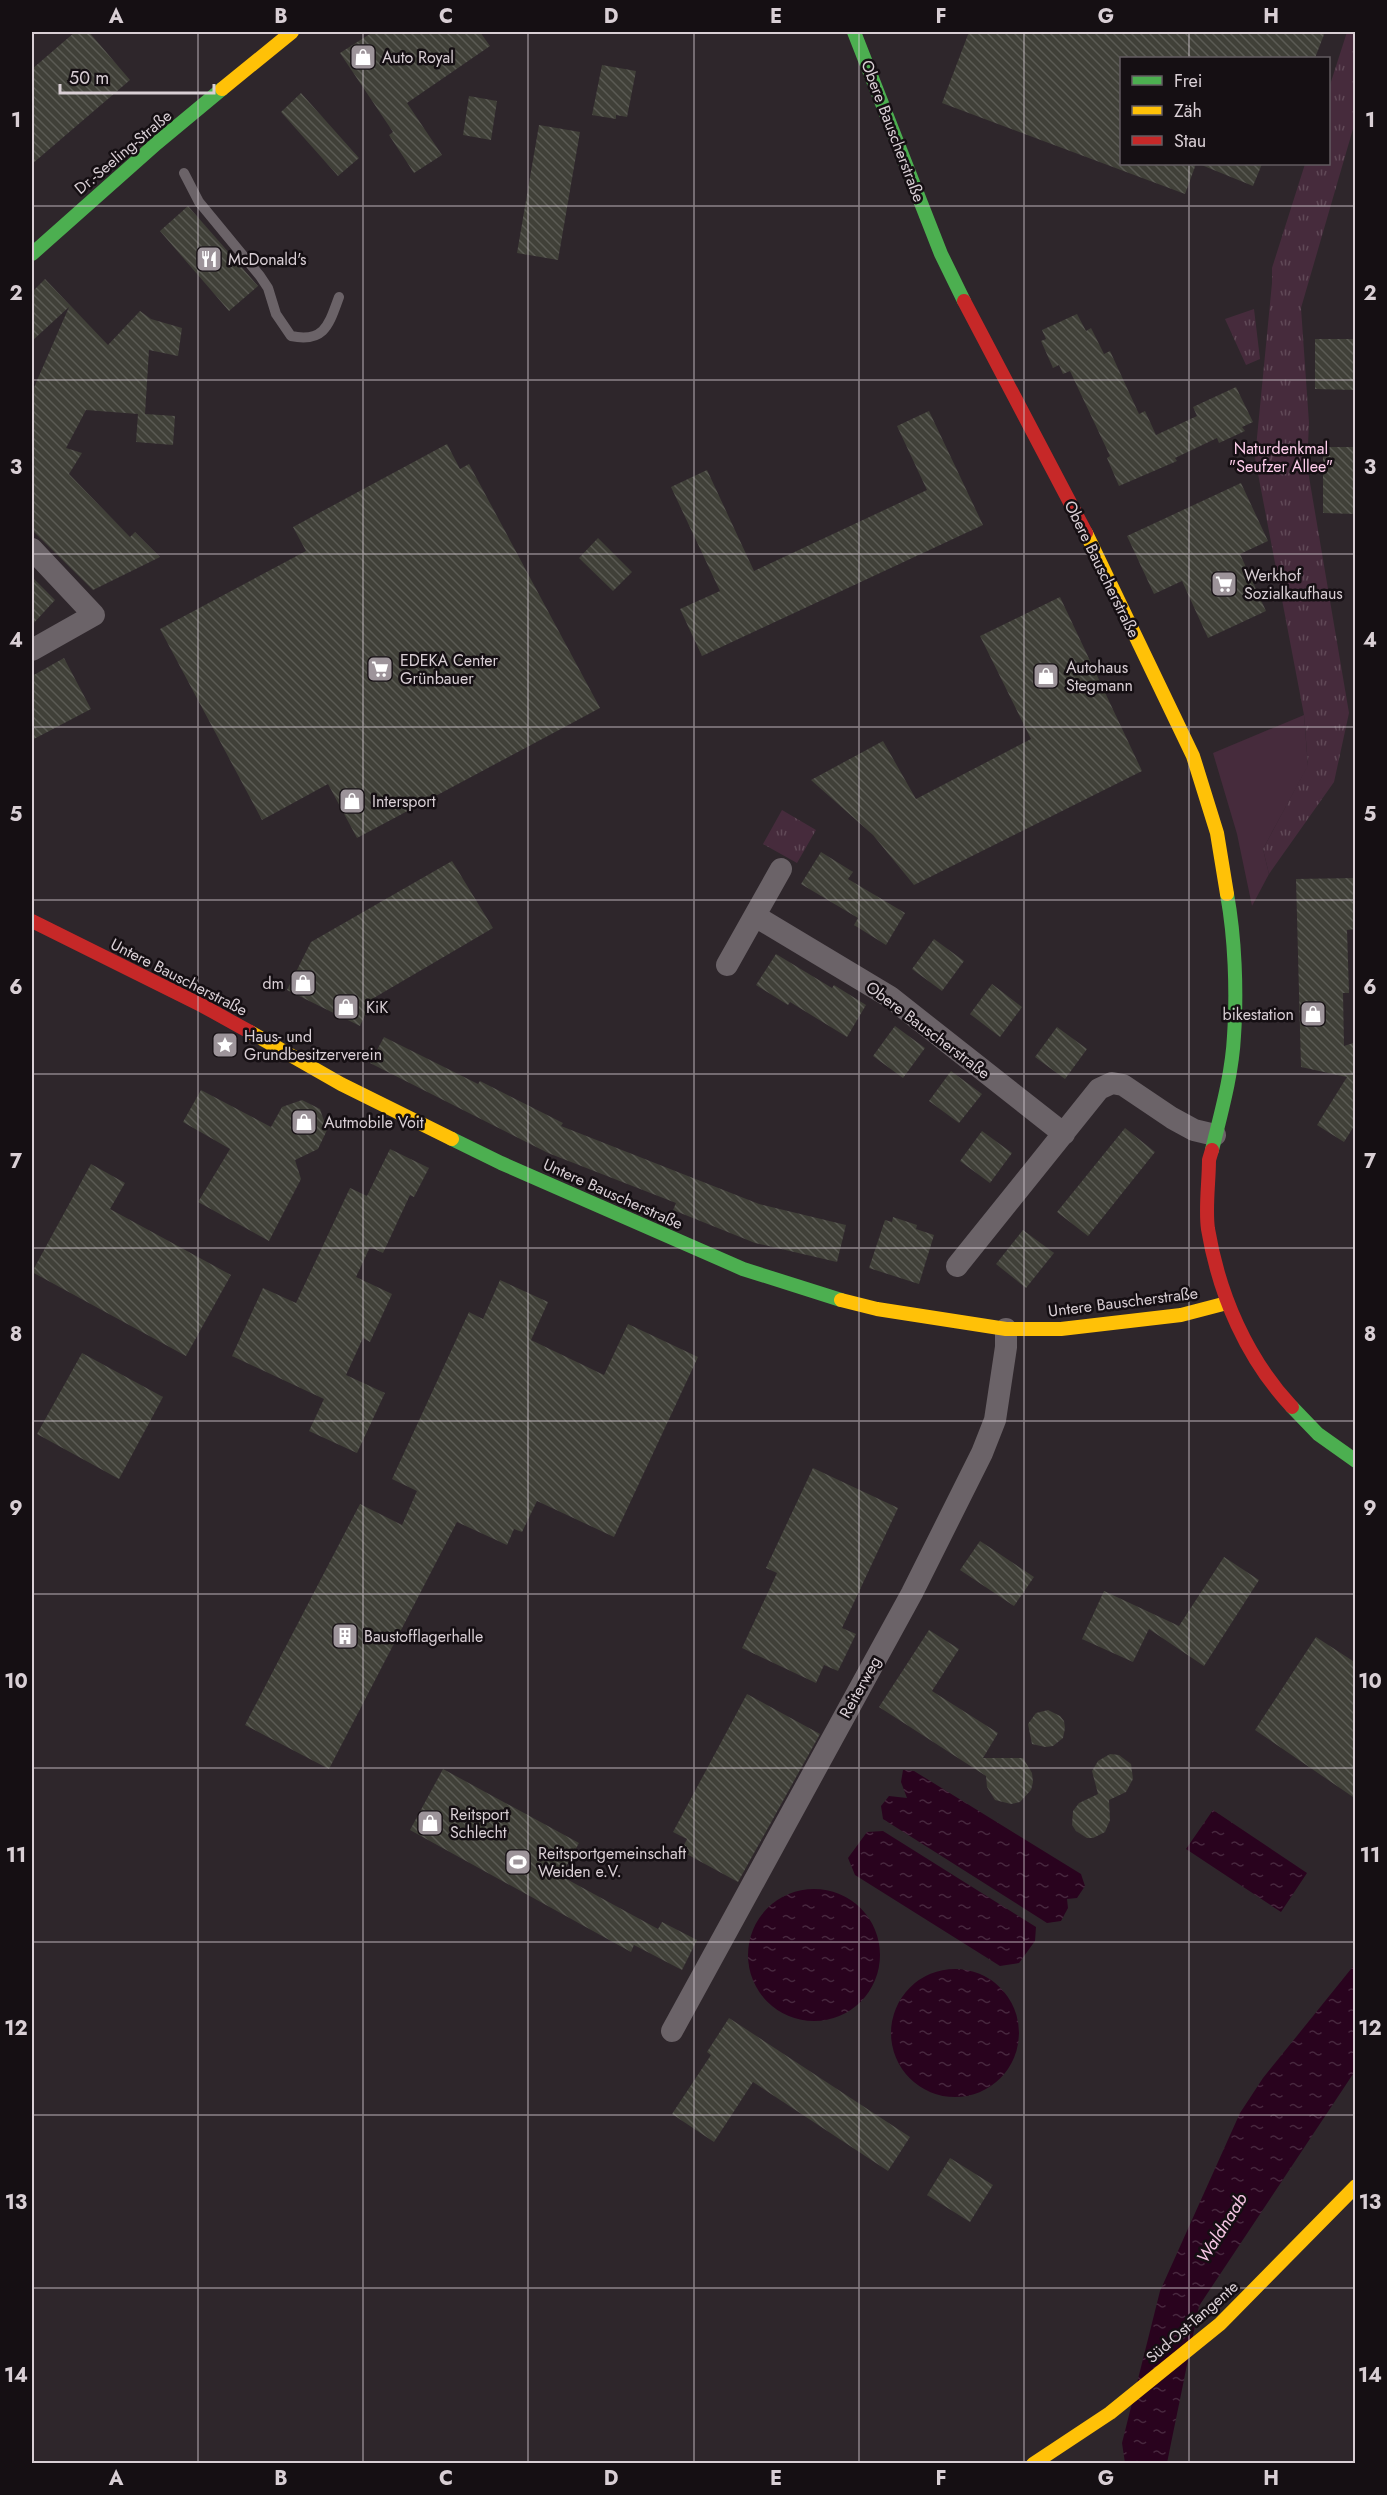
<svg xmlns="http://www.w3.org/2000/svg" width="1387" height="2495" font-family="Jost,sans-serif">
  <style>
    .grass { fill: #462b3c }
    .park { fill: url(#park-tufts) }
    .water { fill: url(#water-ripples) }
    .building { fill: url(#building-back-hatch) }
    .lines { fill: none; stroke-linecap: round; stroke-linejoin: round }
    .lane { stroke: #6b6368; stroke-width: 10 }
    .street { stroke: #6b6368; stroke-width: 22 }
    .fast { stroke: #4caf50; stroke-width: 14 }
    .slow { stroke: #ffc107; stroke-width: 14 }
    .jam { stroke: #c62828; stroke-width: 14 }
    .grid { fill: none; stroke: #d9cfd5; stroke-width: 1.5; stroke-opacity: 0.55 }
    .labels { text-anchor: middle; dominant-baseline: central; stroke-width: 5; stroke-linejoin: round; paint-order: stroke }
    .poi-label { font-size: 16px; fill: #d9cfd5; stroke: #150f13; text-anchor: start }
    .street-label { font-size: 16px; fill: #d9cfd5; stroke: #150f13 }
    .park-label { font-size: 16px; fill: #ffceec; stroke: #150f13 }
    .water-label { font-size: 18px; font-style: italic; fill: #f6c6e4; stroke: #150f13 }
    .neatline { fill: none; stroke: #d9cfd5; stroke-width: 2 }
    .grid-label { font-size: 20px; text-anchor: middle; font-weight: bold; fill: #d9cfd5 }
  </style>
  <defs>
    <pattern id="park-tufts" width="24" height="20" patternUnits="userSpaceOnUse" patternTransform="scale(1.5)"><rect width="24" height="20" fill="#462b3c"/><path d="M3 7l-1-3M5 7V3M7 7l1-3M15 17l-1-3M17 17v-4M19 17l1-3" fill="none" stroke="#604957"/></pattern>
    <pattern id="water-ripples" width="26" height="14" patternUnits="userSpaceOnUse" patternTransform="scale(1.5)"><rect width="26" height="14" fill="#29031e"/><path d="M2 4q2-2 4 0t4 0M15 11q2-2 4 0t4 0" fill="none" stroke="#47273e"/></pattern>
    <pattern id="building-back-hatch" width="6" height="6" patternUnits="userSpaceOnUse" patternTransform="scale(1.5)"><rect width="6" height="6" fill="#404038"/><path d="M-1 5l2 2M0 0l6 6M5-1l2 2" fill="none" stroke="#5b5b54"/></pattern>
  </defs>
  <rect width="100%" height="100%" fill="#2e262b"/>
  <path class="grass" d="M 1304,715 L 1308,766 L 1263,849 L 1269,874 L 1252,906 L 1237,834 L 1213,753 Z"/>
  <path class="park" d="M 1347,32 L 1355,32 L 1355,122 L 1301,308 L 1309,423 L 1307,465 L 1349,713 L 1334,782 L 1269,874 L 1263,849 L 1308,765 L 1304,715 L 1255,458 L 1272,283 L 1272,268 L 1305,164 L 1328,164 L 1329,88 Z
    M 1254,309 L 1260,359 L 1246,365 L 1225,319 Z
    M 782,810 L 816,830 L 797,863 L 763,844 Z"/>
  <path class="water" d="M 903,1770 L 914,1771 L 1081,1874 L 1085,1886 L 1077,1898 L 1067,1899 L 1068,1908 L 1061,1921 L 1047,1923 L 883,1819 L 881,1806 L 889,1796 L 907,1798 L 901,1782 Z
    M 1213,1810 L 1307,1873 L 1281,1912 L 1186,1849 Z
    M 883,1831 L 1036,1927 L 1035,1941 L 1019,1963 L 1000,1966 L 855,1875 L 848,1858 L 867,1832 Z
    M748 1955a66 66 0 1 1 132 0a66 66 0 1 1-132 0Z
    M 1355,1964 L 1355,2071 L 1199,2306 L 1167,2463 L 1125,2463 L 1122,2443 L 1160,2291 L 1240,2113 L 1263,2078 Z
    M891 2033a64 64 0 1 1 128 0a64 64 0 1 1-128 0Z"/>
  <path class="building" d="M 75,32 L 89,32 L 130,80 L 32,164 L 32,69 Z
    M 373,32 L 480,32 L 490,46 L 407,103 L 442,155 L 414,173 L 389,135 L 393,132 L 340,53 Z
    M 969,32 L 1325,32 L 1315,58 L 1122,58 L 1122,164 L 1196,164 L 1185,194 L 942,103 Z
    M 602,65 L 636,71 L 627,117 L 616,115 L 616,119 L 592,115 Z
    M 301,93 L 359,158 L 338,176 L 281,112 Z
    M 469,96 L 497,101 L 491,140 L 463,135 Z
    M 539,125 L 580,132 L 558,260 L 517,253 Z
    M 1199,164 L 1262,164 L 1253,186 Z
    M 188,206 L 258,286 L 229,311 L 160,231 Z
    M 45,279 L 108,345 L 140,311 L 151,319 L 182,328 L 178,356 L 149,350 L 145,414 L 175,416 L 173,445 L 136,442 L 138,414 L 86,410 L 66,448 L 82,453 L 69,474 L 130,537 L 135,532 L 160,557 L 93,590 L 32,530 L 32,392 L 69,307 L 32,341 L 32,292 Z
    M 1077,314 L 1086,331 L 1091,328 L 1104,354 L 1110,351 L 1139,414 L 1145,411 L 1156,435 L 1197,416 L 1193,407 L 1236,387 L 1253,422 L 1242,427 L 1245,431 L 1219,443 L 1217,438 L 1175,458 L 1177,461 L 1119,486 L 1107,458 L 1110,456 L 1070,371 L 1063,374 L 1059,365 L 1053,368 L 1041,341 L 1046,339 L 1042,330 Z
    M 1315,339 L 1356,339 L 1356,390 L 1315,389 Z
    M 929,411 L 983,525 L 702,656 L 680,609 L 720,591 L 671,487 L 707,470 L 754,571 L 927,490 L 897,426 Z
    M 447,444 L 460,469 L 469,464 L 600,708 L 357,838 L 328,784 L 262,820 L 160,629 L 306,551 L 293,527 Z
    M 1323,447 L 1356,447 L 1356,514 L 1323,513 Z
    M 1241,483 L 1268,541 L 1240,554 L 1266,611 L 1208,638 L 1182,581 L 1154,594 L 1127,536 Z
    M 598,538 L 632,572 L 613,591 L 579,558 Z
    M 32,577 L 55,600 L 32,625 Z
    M 1060,597 L 1142,771 L 914,885 L 873,835 L 811,780 L 883,741 L 916,799 L 1031,739 L 980,636 Z
    M 64,658 L 91,709 L 32,740 L 32,676 Z
    M 821,852 L 853,872 L 848,879 L 905,913 L 886,945 L 854,925 L 858,918 L 801,884 Z
    M 452,861 L 493,928 L 372,999 L 360,1026 L 287,990 L 311,942 Z
    M 1356,878 L 1356,929 L 1347,930 L 1349,993 L 1343,993 L 1344,1046 L 1356,1042 L 1356,1123 L 1344,1142 L 1317,1125 L 1347,1077 L 1301,1067 L 1296,879 Z
    M 934,939 L 964,961 L 942,991 L 912,969 Z
    M 776,954 L 832,988 L 834,985 L 866,1005 L 847,1037 L 790,1002 L 788,1005 L 756,985 Z
    M 992,984 L 1022,1007 L 1000,1037 L 970,1014 Z
    M 895,1026 L 925,1048 L 903,1078 L 873,1056 Z
    M 1057,1027 L 1087,1049 L 1065,1079 L 1035,1057 Z
    M 384,1037 L 478,1084 L 480,1081 L 563,1123 L 561,1126 L 759,1204 L 846,1225 L 837,1262 L 755,1243 L 673,1210 L 676,1203 L 548,1153 L 370,1063 Z
    M 951,1071 L 982,1094 L 959,1123 L 929,1101 Z
    M 201,1090 L 271,1127 L 282,1107 L 302,1100 L 320,1109 L 327,1130 L 318,1149 L 295,1160 L 301,1179 L 269,1241 L 198,1202 L 230,1149 L 183,1122 Z
    M 1125,1128 L 1155,1152 L 1088,1236 L 1057,1212 Z
    M 982,1131 L 1012,1153 L 990,1183 L 960,1161 Z
    M 390,1149 L 429,1168 L 414,1197 L 410,1195 L 383,1253 L 370,1247 L 356,1277 L 392,1294 L 370,1342 L 363,1338 L 346,1375 L 385,1393 L 357,1453 L 309,1431 L 324,1399 L 232,1356 L 263,1288 L 296,1303 L 350,1188 L 367,1196 Z
    M 91,1164 L 125,1183 L 110,1209 L 231,1275 L 186,1356 L 32,1272 Z
    M 893,1217 L 917,1225 L 916,1229 L 934,1235 L 919,1284 L 869,1268 L 885,1220 L 892,1222 Z
    M 1023,1230 L 1054,1253 L 1026,1288 L 996,1264 Z
    M 500,1280 L 548,1302 L 531,1340 L 604,1375 L 628,1324 L 698,1357 L 614,1537 L 537,1501 L 522,1532 L 514,1529 L 507,1545 L 457,1522 L 329,1769 L 245,1725 L 360,1504 L 402,1525 L 417,1491 L 392,1479 L 469,1312 L 483,1319 Z
    M 82,1353 L 163,1397 L 119,1479 L 37,1434 Z
    M 813,1468 L 898,1508 L 842,1628 L 856,1634 L 838,1671 L 824,1665 L 816,1683 L 742,1648 L 777,1573 L 766,1568 Z
    M 980,1541 L 1034,1577 L 1014,1606 L 960,1570 Z
    M 1224,1557 L 1259,1580 L 1204,1666 L 1149,1629 L 1133,1662 L 1082,1639 L 1104,1591 L 1179,1626 Z
    M 929,1630 L 959,1649 L 932,1691 L 998,1733 L 983,1758 L 1023,1758 L 1032,1773 L 1033,1782 L 1031,1790 L 1020,1802 L 1011,1804 L 995,1800 L 987,1787 L 986,1776 L 879,1707 Z
    M 1316,1637 L 1356,1663 L 1356,1799 L 1255,1730 Z
    M 747,1694 L 820,1734 L 738,1882 L 681,1851 L 687,1839 L 673,1832 Z
    M 1048,1710 L 1060,1716 L 1064,1721 L 1065,1728 L 1063,1738 L 1053,1746 L 1045,1747 L 1032,1744 L 1028,1724 L 1036,1713 Z
    M 1110,1754 L 1119,1755 L 1131,1764 L 1133,1779 L 1126,1792 L 1109,1800 L 1110,1820 L 1105,1832 L 1093,1838 L 1087,1838 L 1076,1831 L 1072,1825 L 1073,1811 L 1079,1803 L 1098,1794 L 1092,1771 L 1098,1761 Z
    M 443,1769 L 579,1843 L 561,1876 L 658,1929 L 662,1922 L 697,1940 L 682,1970 L 634,1945 L 631,1952 L 410,1830 Z
    M 729,2018 L 910,2137 L 888,2171 L 753,2082 L 714,2142 L 672,2114 L 711,2055 L 707,2052 Z
    M 950,2158 L 993,2185 L 970,2222 L 927,2195 Z"/>
  <g class="lines">
    <path class="lane" d="M 184,173 L 199,202 L 260,276 L 268,288 L 276,314 L 291,336 C 325,343 329,324 339,297"/>
    <path class="street" d="M 32,549 L 94,615 L 32,650
      M 755,916 L 890,997 L 1064,1134
      M 727,965 L 781,869
      M 957,1266 L 1099,1089 L 1112,1083 L 1123,1085 L 1172,1118 L 1194,1130 L 1215,1135
      M 672,2031 L 912,1593 L 982,1453 L 995,1420 L 1006,1347 L 1006,1329"/>
    <path class="fast" d="M 854,32 L 941,254 L 964,301
      M 32,254 L 157,143 L 222,89
      M 452,1139 L 501,1163 L 743,1269 L 841,1300
      M 1212,1150 C 1221,1113 1232,1075 1234,1036 C 1237,991 1235,938 1227,894
      M 1292,1407 L 1318,1434 L 1356,1461"/>
    <path class="slow" d="M 222,89 L 292,32
      M 1086,533 L 1193,756 L 1217,833 L 1227,894
      M 250,1032 L 341,1084 L 452,1139
      M 841,1300 L 877,1309 L 1006,1329 L 1061,1329 L 1181,1315 L 1227,1303
      M 1033,2464 L 1110,2413 L 1220,2324 L 1356,2186"/>
    <path class="jam" d="M 964,301 L 1086,533
      M 32,921 L 203,1006 L 250,1032
      M 1212,1150 L 1209,1160 C 1209,1182 1205,1208 1208,1229 C 1219,1295 1247,1359 1292,1407"/>
  </g>
  <path class="grid" d="M 198,32 L 198,2464M 363,32 L 363,2464M 528,32 L 528,2464M 694,32 L 694,2464M 859,32 L 859,2464M 1024,32 L 1024,2464M 1189,32 L 1189,58M 1189,164 L 1189,2464M 32,206 L 1356,206M 32,380 L 1356,380M 32,554 L 1356,554M 32,727 L 1356,727M 32,900 L 1356,900M 32,1074 L 1356,1074M 32,1248 L 1356,1248M 32,1421 L 1356,1421M 32,1594 L 1356,1594M 32,1768 L 1356,1768M 32,1942 L 1356,1942M 32,2115 L 1356,2115M 32,2288 L 1356,2288"/>
  <defs>
    <g id="shop-square" transform="scale(1.35)"><rect x="-9" y="-9" width="18" height="18" rx="4" fill="#9d949a" stroke="#150f13"/><path d="M-5-2.5h2.3a2.7 3.5 0 0 1 5.4 0H5L5.5 6h-11ZM-1.5-2.5h3a1.5 2.3 0 0 0-3 0Z" fill="#fff"/></g>
    <g id="restaurant-square" transform="scale(1.35)"><rect x="-9" y="-9" width="18" height="18" rx="4" fill="#9d949a" stroke="#150f13"/><path d="M-5-6h1v4h1v-4h1v4h1v-4h1v5L-1.5 .5V6h-2V.5L-5-1ZM5-6V6H3V1.5H1.5Q1.5-4 5-6Z" fill="#fff"/></g>
    <g id="supermarket-square" transform="scale(1.35)"><rect x="-9" y="-9" width="18" height="18" rx="4" fill="#9d949a" stroke="#150f13"/><path d="M-6-5.5h2.5l.6 2H6L4.5 2H-2.5L-4.4-4H-6ZM-1.5 3.2a1.3 1.3 0 1 0 .1 0ZM3 3.2a1.3 1.3 0 1 0 .1 0Z" fill="#fff"/></g>
    <g id="sight-square" transform="scale(1.35)"><rect x="-9" y="-9" width="18" height="18" rx="4" fill="#9d949a" stroke="#150f13"/><path d="M0-6L1.8-2.2L6-1.7L2.9 1.2L3.7 5.4L0 3.3L-3.7 5.4L-2.9 1.2L-6-1.7L-1.8-2.2Z" fill="#fff"/></g>
    <g id="building-square" transform="scale(1.35)"><rect x="-9" y="-9" width="18" height="18" rx="4" fill="#9d949a" stroke="#150f13"/><path d="M-4-6H4V6H1V3H-1V6H-4ZM-2.5-4.3h1.7v1.8h-1.7ZM.8-4.3h1.7v1.8H.8ZM-2.5-1h1.7V.8h-1.7ZM.8-1h1.7V.8H.8Z" fill="#fff"/></g>
    <g id="stadium-square" transform="scale(1.35)"><rect x="-9" y="-9" width="18" height="18" rx="4" fill="#9d949a" stroke="#150f13"/><path d="M0-5a6.5 5 0 1 0 0 10a6.5 5 0 1 0 0-10ZM-3.5-1.8h7v3.6h-7Z" fill="#fff"/></g>
  </defs>
  <g fill-rule="evenodd">
    <use href="#shop-square" x="363" y="57"/>
    <use href="#restaurant-square" x="209" y="259"/>
    <use href="#supermarket-square" x="1224" y="584"/>
    <use href="#supermarket-square" x="380" y="669"/>
    <use href="#shop-square" x="1046" y="676"/>
    <use href="#shop-square" x="352" y="801"/>
    <use href="#shop-square" x="303" y="983"/>
    <use href="#shop-square" x="346" y="1007"/>
    <use href="#shop-square" x="1313" y="1014"/>
    <use href="#sight-square" x="225" y="1045"/>
    <use href="#shop-square" x="304" y="1122"/>
    <use href="#building-square" x="345" y="1636"/>
    <use href="#shop-square" x="430" y="1823"/>
    <use href="#stadium-square" x="518" y="1862"/>
  </g>
  <g class="labels">
    <g class="poi-label">
      <text x="382" y="57">Auto Royal</text>
      <text x="228" y="259">McDonald's</text>
      <text x="1244" y="575">Werkhof<tspan x="1244" dy="18">Sozialkaufhaus</tspan></text>
      <text x="400" y="660">EDEKA Center<tspan x="400" dy="18">Grünbauer</tspan></text>
      <text x="1066" y="667">Autohaus<tspan x="1066" dy="18">Stegmann</tspan></text>
      <text x="372" y="801">Intersport</text>
      <text x="284" y="983" text-anchor="end">dm</text>
      <text x="366" y="1007">KiK</text>
      <text x="1294" y="1014" text-anchor="end">bikestation</text>
      <text x="244" y="1036">Haus- und<tspan x="244" dy="18">Grundbesitzerverein</tspan></text>
      <text x="324" y="1122">Autmobile Voit</text>
      <text x="364" y="1636">Baustofflagerhalle</text>
      <text x="450" y="1814">Reitsport<tspan x="450" dy="18">Schlecht</tspan></text>
      <text x="538" y="1853">Reitsportgemeinschaft<tspan x="538" dy="18">Weiden e.V.</tspan></text>
    </g>
    <g class="street-label">
      <text transform="translate(893 131) rotate(69)">Obere Bauscherstraße</text>
      <text transform="translate(123 152) rotate(-40)">Dr.-Seeling-Straße</text>
      <text transform="translate(1102 569) rotate(64)">Obere Bauscherstraße</text>
      <text transform="translate(179 977) rotate(27)">Untere Bauscherstraße</text>
      <text transform="translate(928 1030) rotate(37)">Obere Bauscherstraße</text>
      <text transform="translate(613 1194) rotate(24)">Untere Bauscherstraße</text>
      <text transform="translate(1123 1302) rotate(-7)">Untere Bauscherstraße</text>
      <text transform="translate(860 1687) rotate(-61)">Reiterweg</text>
      <text transform="translate(1192 2322) rotate(-41)">Süd-Ost-Tangente</text>
    </g>
    <g class="park-label">
      <text x="1281" y="448">Naturdenkmal<tspan x="1281" dy="18">"Seufzer Allee"</tspan></text>
    </g>
    <g class="water-label">
      <text transform="translate(1222 2228) rotate(-58)">Waldnaab</text>
    </g>
  </g>
  <rect width="1387" height="2495" fill="none" stroke="#150f13" stroke-width="66"/>
  <rect x="1120" y="57" width="210" height="108" fill="#150f13" stroke="#635c61" stroke-width="1.5"/>
  <rect x="1132" y="76" width="30" height="9" fill="#4caf50" stroke="#635c61" stroke-width="1.5"/>
  <text x="1174" y="87" font-size="18" fill="#d9cfd5">Frei</text>
  <rect x="1132" y="106" width="30" height="9" fill="#ffc107" stroke="#635c61" stroke-width="1.5"/>
  <text x="1174" y="117" font-size="18" fill="#d9cfd5">Zäh</text>
  <rect x="1132" y="136" width="30" height="9" fill="#c62828" stroke="#635c61" stroke-width="1.5"/>
  <text x="1174" y="147" font-size="18" fill="#d9cfd5">Stau</text>
  <path d="M60 84v9h154v-9" fill="none" stroke="#d9cfd5" stroke-width="3"/>
  <text x="69" y="84" font-size="18" fill="#d9cfd5" stroke="#150f13" stroke-width="4.5" paint-order="stroke">50 m</text>
  <rect x="33" y="33" width="1321" height="2429" class="neatline"/>
  <g class="grid-label">
    <text x="116" y="23">A</text>
    <text x="281" y="23">B</text>
    <text x="446" y="23">C</text>
    <text x="611" y="23">D</text>
    <text x="776" y="23">E</text>
    <text x="941" y="23">F</text>
    <text x="1106" y="23">G</text>
    <text x="1271" y="23">H</text>
    <text x="16" y="127">1</text>
    <text x="1370" y="127">1</text>
    <text x="16" y="300">2</text>
    <text x="1370" y="300">2</text>
    <text x="16" y="474">3</text>
    <text x="1370" y="474">3</text>
    <text x="16" y="647">4</text>
    <text x="1370" y="647">4</text>
    <text x="16" y="821">5</text>
    <text x="1370" y="821">5</text>
    <text x="16" y="994">6</text>
    <text x="1370" y="994">6</text>
    <text x="16" y="1168">7</text>
    <text x="1370" y="1168">7</text>
    <text x="16" y="1341">8</text>
    <text x="1370" y="1341">8</text>
    <text x="16" y="1515">9</text>
    <text x="1370" y="1515">9</text>
    <text x="16" y="1688">10</text>
    <text x="1370" y="1688">10</text>
    <text x="16" y="1862">11</text>
    <text x="1370" y="1862">11</text>
    <text x="16" y="2035">12</text>
    <text x="1370" y="2035">12</text>
    <text x="16" y="2209">13</text>
    <text x="1370" y="2209">13</text>
    <text x="16" y="2382">14</text>
    <text x="1370" y="2382">14</text>
    <text x="116" y="2485">A</text>
    <text x="281" y="2485">B</text>
    <text x="446" y="2485">C</text>
    <text x="611" y="2485">D</text>
    <text x="776" y="2485">E</text>
    <text x="941" y="2485">F</text>
    <text x="1106" y="2485">G</text>
    <text x="1271" y="2485">H</text>
  </g>
</svg>
